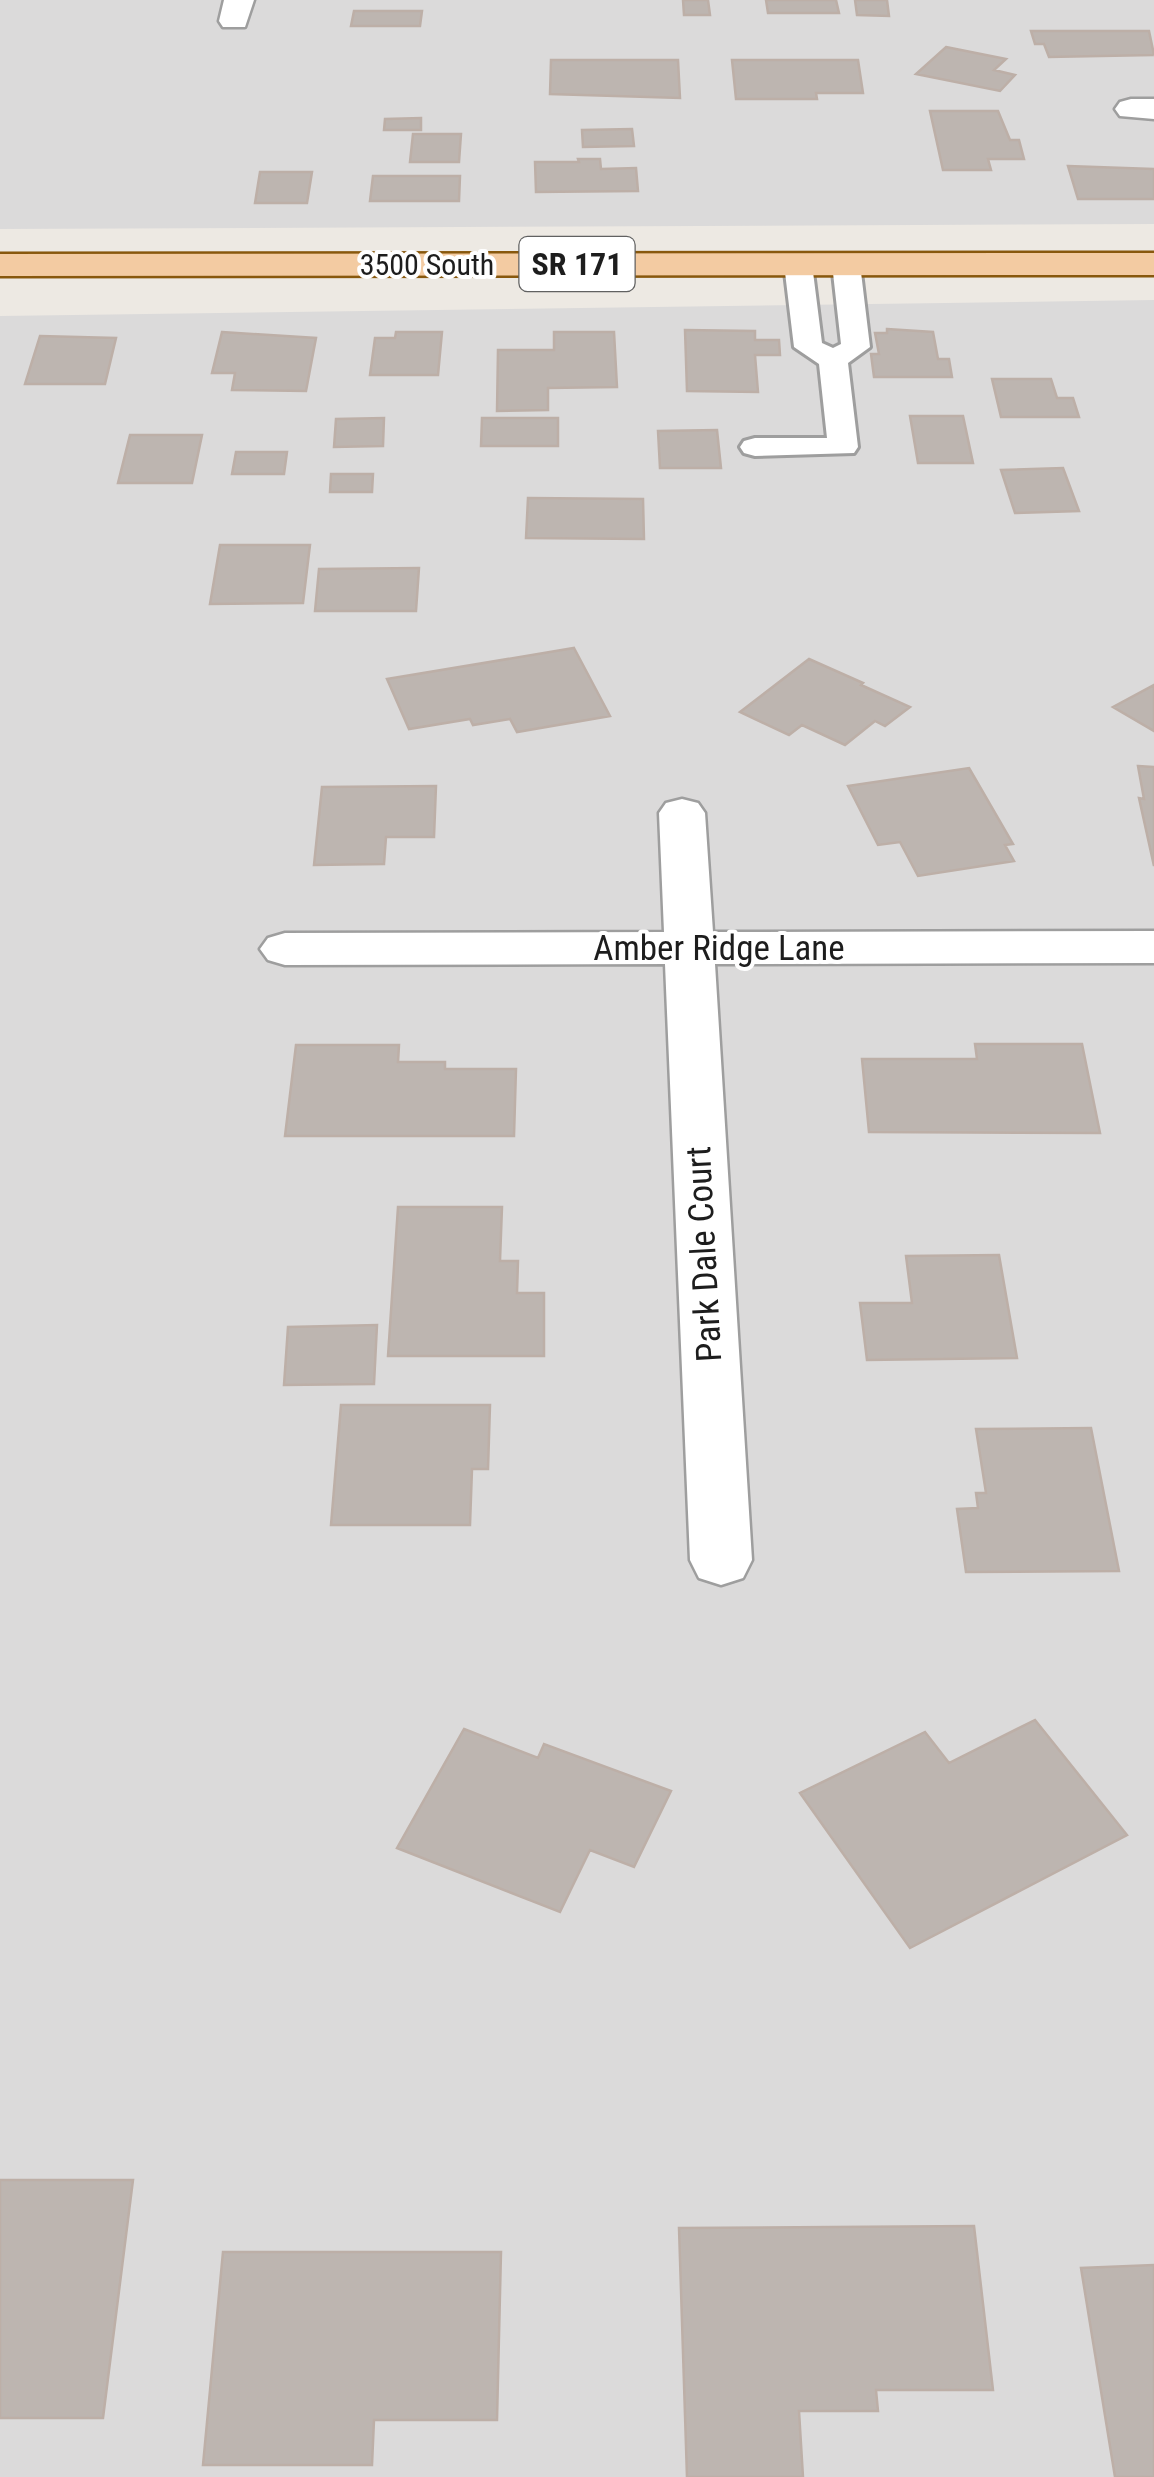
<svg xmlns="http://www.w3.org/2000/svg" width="1154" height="2477" font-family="'Roboto Condensed',sans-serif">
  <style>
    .residential { fill: #dbdada }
    .building { fill: #bdb5b0; stroke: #bdafa7; stroke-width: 2.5 }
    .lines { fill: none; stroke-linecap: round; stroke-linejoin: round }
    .lane-casing { stroke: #9e9e9e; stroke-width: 6 }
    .street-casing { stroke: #9e9e9e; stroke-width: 5 }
    .primary-casing { stroke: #88580d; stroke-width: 5 }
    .lane { fill: #fff; fill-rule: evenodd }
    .street { fill: #fff; fill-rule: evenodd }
    .primary { fill: #f3cba2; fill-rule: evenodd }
    .labels { text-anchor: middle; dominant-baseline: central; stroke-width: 8; stroke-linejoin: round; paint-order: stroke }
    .far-street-label { font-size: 30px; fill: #1d1d1d; stroke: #fff }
    .shield { fill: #fff; stroke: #616161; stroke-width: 2.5 }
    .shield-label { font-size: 32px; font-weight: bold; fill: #1d1d1d }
    .street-label { font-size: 35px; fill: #1d1d1d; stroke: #fff }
  </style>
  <rect width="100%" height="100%" fill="#ede9e3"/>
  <path class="residential" d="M 0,0 L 1154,0 L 1154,224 L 0,229 Z
    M 1154,300 L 1154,2477 L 0,2477 L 0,316 Z"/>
  <path class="building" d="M 683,0 L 708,0 L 710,15 L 684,15 Z
    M 766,0 L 836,0 L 839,13 L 768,13 Z
    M 855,0 L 887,0 L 889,16 L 857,15 Z
    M 354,11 L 422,11 L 420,26 L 351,26 Z
    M 1031,31 L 1149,31 L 1154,55 L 1049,57 L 1044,44 L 1035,44 Z
    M 946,47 L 1006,59 L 994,70 L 1015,75 L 1000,91 L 916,74 Z
    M 551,60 L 678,60 L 680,98 L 550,94 Z
    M 732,60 L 858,60 L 863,93 L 816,93 L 817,99 L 736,99 Z
    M 930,111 L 998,111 L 1010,140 L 1019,140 L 1024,159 L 988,159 L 991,170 L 943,170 Z
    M 421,118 L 421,130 L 384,130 L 385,119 Z
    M 632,129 L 634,146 L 583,147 L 582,130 Z
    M 413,134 L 461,134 L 459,162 L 410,162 Z
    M 578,159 L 600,159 L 601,169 L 636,168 L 638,191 L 536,192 L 535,162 L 579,162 Z
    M 1068,166 L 1154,169 L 1154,199 L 1078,199 Z
    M 260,172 L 312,172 L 307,203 L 255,203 Z
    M 373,176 L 460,176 L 459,201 L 370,201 Z
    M 887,329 L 933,332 L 938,359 L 949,359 L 952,377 L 874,377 L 871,354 L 879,354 L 875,333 L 887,333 Z
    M 685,330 L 755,331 L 755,340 L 779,340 L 780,355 L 755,355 L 758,392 L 687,391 Z
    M 222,332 L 316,338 L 306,391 L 232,390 L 235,373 L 212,373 Z
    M 396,332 L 442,332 L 438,375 L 370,375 L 375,338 L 395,338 Z
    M 554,332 L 614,332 L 617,387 L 548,388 L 548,410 L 497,411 L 498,350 L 554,350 Z
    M 40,336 L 116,338 L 105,384 L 25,384 Z
    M 992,379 L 1051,379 L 1057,398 L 1073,398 L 1079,417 L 1001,417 Z
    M 910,416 L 963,416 L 973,463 L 918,463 Z
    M 384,418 L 383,446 L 334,447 L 336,419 Z
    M 482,418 L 558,418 L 558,446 L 481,446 Z
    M 717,430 L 721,468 L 660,468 L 658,431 Z
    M 130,435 L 202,435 L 192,483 L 118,483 Z
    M 236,452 L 287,452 L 284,474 L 232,474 Z
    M 1063,468 L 1079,511 L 1015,513 L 1001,470 Z
    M 331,474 L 373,474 L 372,492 L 330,492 Z
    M 528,498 L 643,499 L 644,539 L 526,538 Z
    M 220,545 L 310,545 L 303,603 L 210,604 Z
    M 419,568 L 416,611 L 315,611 L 319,569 Z
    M 574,648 L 610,716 L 517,732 L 510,719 L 473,725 L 470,719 L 409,729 L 387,679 Z
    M 809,659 L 863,683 L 861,685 L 910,707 L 885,726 L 875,721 L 845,745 L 802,725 L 789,735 L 740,712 Z
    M 1154,685 L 1154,731 L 1113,707 Z
    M 1138,766 L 1154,767 L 1154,866 L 1139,798 L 1144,799 Z
    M 969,768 L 1013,844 L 1005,845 L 1014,861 L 918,876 L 900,842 L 878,845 L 848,786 Z
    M 436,786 L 434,837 L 386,837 L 384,864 L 314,865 L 322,787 Z
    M 975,1044 L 1082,1044 L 1100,1133 L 869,1132 L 862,1059 L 977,1059 Z
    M 296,1045 L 399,1045 L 398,1062 L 445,1062 L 445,1069 L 516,1069 L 514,1136 L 285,1136 Z
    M 398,1207 L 502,1207 L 500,1261 L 518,1261 L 517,1293 L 544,1293 L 544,1356 L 388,1356 Z
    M 999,1255 L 1017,1358 L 867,1360 L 860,1303 L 912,1303 L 906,1256 Z
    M 377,1325 L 374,1384 L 284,1385 L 288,1327 Z
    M 341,1405 L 490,1405 L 488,1469 L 472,1469 L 470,1525 L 331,1525 Z
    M 1091,1428 L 1119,1571 L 966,1572 L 957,1509 L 978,1508 L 976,1493 L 986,1493 L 976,1429 Z
    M 1035,1720 L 1127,1835 L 910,1948 L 800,1793 L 925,1732 L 949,1763 Z
    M 464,1729 L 538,1758 L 544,1744 L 671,1791 L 634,1867 L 590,1850 L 560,1912 L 397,1848 Z
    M 0,2180 L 133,2180 L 103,2418 L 0,2418 Z
    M 974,2226 L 993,2390 L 876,2390 L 878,2411 L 799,2411 L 803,2477 L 687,2477 L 679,2228 Z
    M 223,2252 L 501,2252 L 497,2420 L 374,2420 L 372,2465 L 203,2465 Z
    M 1154,2265 L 1154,2477 L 1115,2477 L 1081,2268 Z"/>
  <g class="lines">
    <g class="lane-casing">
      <path id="lane" d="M 798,256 L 812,264 L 822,343 L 833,348 L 841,344 L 832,264 L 846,256 L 860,264 L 870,347 L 848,363 L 858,447 L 854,453 L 755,456 L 744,453 L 740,447 L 744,441 L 755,438 L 827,438 L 819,364 L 794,347 L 784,264 Z"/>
    </g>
    <g class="street-casing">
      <path id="street" d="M 224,0 L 254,0 L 245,27 L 223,27 L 219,21 Z
        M 1131,99 L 1154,99 L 1154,119 L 1120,116 L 1115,109 L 1120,102 Z
        M 682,799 L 698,803 L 705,813 L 713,932 L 1154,931 L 1154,963 L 715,964 L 752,1560 L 743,1578 L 721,1585 L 699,1578 L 690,1560 L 665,964 L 285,965 L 268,960 L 260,949 L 268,938 L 285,933 L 664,932 L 659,813 L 666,803 Z"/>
    </g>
    <g class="primary-casing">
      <path id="primary" d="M 1154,253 L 1154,275 L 0,276 L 0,254 Z"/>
    </g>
    <use href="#lane" class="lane"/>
    <use href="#street" class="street"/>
    <use href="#primary" class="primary"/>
  </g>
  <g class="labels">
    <g class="far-street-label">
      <text x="427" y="264">3500 South</text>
    </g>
    <rect class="shield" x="519.5" y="237" width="115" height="54" rx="8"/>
    <g class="shield-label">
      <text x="577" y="264">SR 171</text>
    </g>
    <g class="street-label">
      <text x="719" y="948">Amber Ridge Lane</text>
      <text transform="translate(704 1254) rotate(-93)">Park Dale Court</text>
    </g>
  </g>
</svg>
